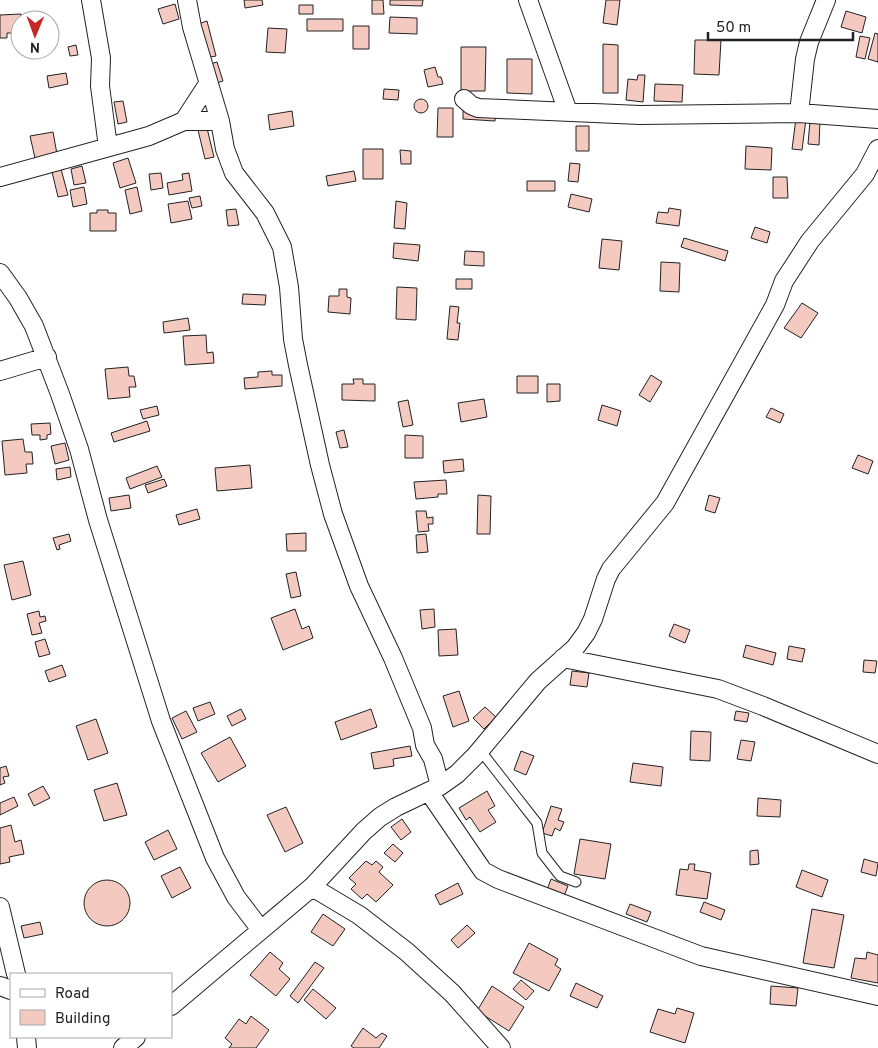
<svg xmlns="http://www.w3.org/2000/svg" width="878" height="1048" font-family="Overpass,sans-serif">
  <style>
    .building { fill: #f3c9c0; stroke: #222 }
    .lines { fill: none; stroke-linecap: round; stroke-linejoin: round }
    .lane-casing { stroke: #222; stroke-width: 11 }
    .street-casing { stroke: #222; stroke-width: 20 }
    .lane { stroke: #fff; stroke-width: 9 }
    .street { stroke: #fff; stroke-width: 18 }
  </style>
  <rect width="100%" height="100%" fill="#fff"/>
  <path class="building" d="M 244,0 L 262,0 L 263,5 L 245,8 Z
    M 372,0 L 383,0 L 384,14 L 372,14 Z
    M 390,0 L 423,0 L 422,6 L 390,5 Z
    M 606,0 L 620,0 L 617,25 L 603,23 Z
    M 175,4 L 179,19 L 163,24 L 158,9 Z
    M 299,5 L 313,5 L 313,14 L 299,14 Z
    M 846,11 L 866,17 L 862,33 L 841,27 Z
    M 21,14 L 20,33 L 7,33 L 7,38 L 0,38 L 0,15 Z
    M 390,17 L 417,18 L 417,34 L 389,33 Z
    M 307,19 L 343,19 L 343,31 L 307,31 Z
    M 207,21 L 216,56 L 205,58 L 195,25 Z
    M 353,26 L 369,26 L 369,49 L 353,49 Z
    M 268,28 L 287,29 L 285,53 L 266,52 Z
    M 875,33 L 878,34 L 878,62 L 868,59 Z
    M 860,36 L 870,38 L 865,59 L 856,57 Z
    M 695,40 L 721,40 L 719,75 L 694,74 Z
    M 603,44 L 618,45 L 618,93 L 603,93 Z
    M 76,45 L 78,55 L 70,56 L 68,47 Z
    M 461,47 L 486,47 L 485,91 L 461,91 Z
    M 507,59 L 532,59 L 532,94 L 507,93 Z
    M 217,62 L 223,81 L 213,84 L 207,65 Z
    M 435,67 L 438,77 L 441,77 L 443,84 L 428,87 L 424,70 Z
    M 66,73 L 68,84 L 49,88 L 47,76 Z
    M 638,75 L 645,75 L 643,102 L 626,100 L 628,79 L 637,80 Z
    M 655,84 L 683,85 L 682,102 L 654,101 Z
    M 384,89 L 399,90 L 398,100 L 383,99 Z
    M414 106a7 7 0 1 1 14 0a7 7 0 1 1-14 0Z
    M 123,101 L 127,122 L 118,124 L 114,102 Z
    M 438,108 L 453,108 L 453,137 L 437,137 Z
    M 463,108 L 496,110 L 495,121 L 463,119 Z
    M 292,111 L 294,126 L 270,130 L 268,115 Z
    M 796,118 L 806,119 L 802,150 L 792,149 Z
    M 810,121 L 820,121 L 819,145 L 808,144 Z
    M 206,124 L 214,157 L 205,159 L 197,126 Z
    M 576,126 L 589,126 L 589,151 L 576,151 Z
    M 53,132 L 57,154 L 35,158 L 30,136 Z
    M 746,146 L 772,148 L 771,170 L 745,169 Z
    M 363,149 L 383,149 L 383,179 L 363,179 Z
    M 400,150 L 411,151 L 411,164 L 401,164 Z
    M 128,158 L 136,183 L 120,188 L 113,163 Z
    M 570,163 L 580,164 L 578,182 L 568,181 Z
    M 82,166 L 86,183 L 74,185 L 71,169 Z
    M 61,169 L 68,195 L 58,197 L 52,172 Z
    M 354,171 L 356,181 L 328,186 L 326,176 Z
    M 161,173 L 163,188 L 151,190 L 149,174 Z
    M 189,173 L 192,191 L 169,195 L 167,183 L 183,180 L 182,174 Z
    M 773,177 L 787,177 L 788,198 L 773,198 Z
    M 527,181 L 555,181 L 555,191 L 527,191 Z
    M 84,187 L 87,204 L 73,207 L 70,190 Z
    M 137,187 L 142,211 L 130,214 L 125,190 Z
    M 571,194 L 592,199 L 589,212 L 568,207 Z
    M 200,196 L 202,206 L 192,208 L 189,198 Z
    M 188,201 L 192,219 L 171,223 L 168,204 Z
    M 396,201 L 407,203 L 405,229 L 394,228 Z
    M 669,208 L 681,210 L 679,226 L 656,223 L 658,212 L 668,213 Z
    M 236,209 L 239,225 L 228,226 L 226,210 Z
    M 97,210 L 108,210 L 108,213 L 116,213 L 116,231 L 90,231 L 90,213 L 97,213 Z
    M 755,227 L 770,232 L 767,243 L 751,238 Z
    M 684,238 L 728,251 L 725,261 L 681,247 Z
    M 602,239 L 622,241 L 619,270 L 599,268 Z
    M 394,243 L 420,245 L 418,261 L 393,258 Z
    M 465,251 L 484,252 L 484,266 L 464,265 Z
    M 661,262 L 680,263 L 679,292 L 660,291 Z
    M 456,279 L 472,279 L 472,289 L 456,289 Z
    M 397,287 L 417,288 L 416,320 L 396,319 Z
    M 339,289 L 347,289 L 347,297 L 351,298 L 350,314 L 328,312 L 329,296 L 339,296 Z
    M 243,294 L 266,295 L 265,305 L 242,304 Z
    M 802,303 L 818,313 L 801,338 L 784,328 Z
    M 450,306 L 459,307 L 457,323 L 460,323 L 458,340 L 447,339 Z
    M 188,318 L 190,330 L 164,333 L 163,322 Z
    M 206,335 L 207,353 L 213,352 L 214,363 L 185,365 L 183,336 Z
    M 128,367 L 129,376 L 134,376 L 136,387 L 129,387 L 130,397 L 108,399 L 105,369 Z
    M 272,371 L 272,375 L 282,375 L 282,386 L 245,389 L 244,378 L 258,377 L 258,372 Z
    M 651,375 L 662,382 L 650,402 L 639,395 Z
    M 517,376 L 538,376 L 538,393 L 517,393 Z
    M 353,379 L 363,379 L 363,384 L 375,384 L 375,401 L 342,400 L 342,384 L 354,384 Z
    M 547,384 L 560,384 L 560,401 L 547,402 Z
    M 484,399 L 487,417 L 461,422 L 458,403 Z
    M 408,400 L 413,425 L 403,427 L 398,402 Z
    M 602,405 L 621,411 L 617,426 L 598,420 Z
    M 157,406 L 159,415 L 143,419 L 140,410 Z
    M 771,408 L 784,414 L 780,423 L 766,417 Z
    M 147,421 L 150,431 L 114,442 L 111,433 Z
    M 50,423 L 51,434 L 47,435 L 47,439 L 40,440 L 40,435 L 32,435 L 31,424 Z
    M 344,430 L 348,447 L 340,448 L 336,432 Z
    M 405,435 L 423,436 L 423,458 L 405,458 Z
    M 23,439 L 25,452 L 32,452 L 33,464 L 26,464 L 27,473 L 5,475 L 2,441 Z
    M 65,443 L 69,460 L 55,464 L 51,446 Z
    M 858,455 L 873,461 L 868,474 L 852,468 Z
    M 463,459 L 464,471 L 444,473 L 443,461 Z
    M 250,465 L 252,488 L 217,491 L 215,468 Z
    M 157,466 L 162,477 L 130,489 L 126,478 Z
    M 70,467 L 71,477 L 57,480 L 56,469 Z
    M 164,479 L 167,486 L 148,493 L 145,485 Z
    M 446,480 L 447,494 L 438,494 L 438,497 L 416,499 L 414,482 Z
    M 129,495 L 131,508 L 111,511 L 109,498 Z
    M 478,495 L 491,496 L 490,534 L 477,534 Z
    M 709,495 L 720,498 L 715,513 L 705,510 Z
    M 197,509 L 200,519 L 179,525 L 176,515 Z
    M 416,511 L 426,511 L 427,518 L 433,517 L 433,524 L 428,524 L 429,531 L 418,532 Z
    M 306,533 L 306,551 L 287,551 L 286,534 Z
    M 69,534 L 71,541 L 59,545 L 60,549 L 57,550 L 53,538 Z
    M 426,534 L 428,552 L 417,553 L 416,535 Z
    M 23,561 L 31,595 L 12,600 L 4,565 Z
    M 296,572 L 301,596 L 291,598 L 286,574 Z
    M 295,609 L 302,629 L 309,626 L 313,638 L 283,650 L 271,618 Z
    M 434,609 L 435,627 L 422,629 L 420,610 Z
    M 39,611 L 40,617 L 45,616 L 46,621 L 39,623 L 42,633 L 32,635 L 27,614 Z
    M 674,624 L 690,630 L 685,643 L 669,636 Z
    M 456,629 L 458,655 L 439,656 L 438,630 Z
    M 45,639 L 50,654 L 39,657 L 35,642 Z
    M 746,645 L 776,653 L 773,665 L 743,657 Z
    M 789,646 L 805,649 L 802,662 L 787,659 Z
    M 864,660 L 877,661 L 875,673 L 863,672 Z
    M 62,665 L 66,676 L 49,682 L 45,671 Z
    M 572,671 L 589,673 L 587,687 L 570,685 Z
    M 459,691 L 469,721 L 453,727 L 443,696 Z
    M 210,702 L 215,714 L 198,721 L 193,708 Z
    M 485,707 L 496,717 L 484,729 L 473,718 Z
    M 241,709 L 246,719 L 232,726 L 227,716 Z
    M 371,709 L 377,727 L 341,740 L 335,722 Z
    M 186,711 L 197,732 L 182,739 L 172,718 Z
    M 736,711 L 749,713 L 747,722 L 734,720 Z
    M 96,719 L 108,753 L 88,760 L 76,726 Z
    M 691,731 L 711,732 L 710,761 L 690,760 Z
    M 230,737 L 246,766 L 218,782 L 201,753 Z
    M 741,740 L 755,742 L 751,761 L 737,759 Z
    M 410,746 L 412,756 L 393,759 L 394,766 L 374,769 L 371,753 Z
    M 521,751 L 534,756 L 526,775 L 514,770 Z
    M 633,763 L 663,767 L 661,786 L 630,782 Z
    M 6,766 L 9,776 L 3,777 L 5,783 L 0,785 L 0,768 Z
    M 117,783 L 127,815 L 104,821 L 94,790 Z
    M 43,786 L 50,798 L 34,806 L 28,794 Z
    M 487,791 L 495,806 L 488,810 L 496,822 L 480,832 L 470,817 L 466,820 L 459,808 Z
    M 14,797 L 18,806 L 0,815 L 0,803 Z
    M 758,798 L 781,800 L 780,817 L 757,816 Z
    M 551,806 L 562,809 L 558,820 L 564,822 L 560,831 L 555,828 L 552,836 L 542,833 Z
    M 286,807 L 303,843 L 285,852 L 267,815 Z
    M 402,819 L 411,832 L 401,840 L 391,827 Z
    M 11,825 L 15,842 L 21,840 L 24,854 L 9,857 L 10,862 L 0,864 L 0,828 Z
    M 168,830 L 177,849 L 154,860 L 145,842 Z
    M 580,839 L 611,844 L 605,879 L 574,874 Z
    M 393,844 L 403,853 L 395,862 L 384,853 Z
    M 758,850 L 759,864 L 750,865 L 750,851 Z
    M 864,859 L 878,863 L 876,876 L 861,872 Z
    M 366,861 L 372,865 L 376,861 L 383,867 L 379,872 L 393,885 L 376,902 L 367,894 L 362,899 L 351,889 L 356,884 L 349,878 Z
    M 689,864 L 695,864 L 694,870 L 711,873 L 707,899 L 676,895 L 680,869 L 688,870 Z
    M 180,867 L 191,888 L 172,898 L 161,876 Z
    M 802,870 L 828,880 L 822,897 L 796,887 Z
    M 551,879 L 568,886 L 564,896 L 547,890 Z
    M84 903a23 23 0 1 1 46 0a23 23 0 1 1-46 0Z
    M 458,883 L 463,894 L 440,905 L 435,895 Z
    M 704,902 L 725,910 L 721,920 L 700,912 Z
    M 630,904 L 651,912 L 647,922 L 626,914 Z
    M 812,909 L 844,915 L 834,968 L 803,963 Z
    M 323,914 L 345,929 L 333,946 L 311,932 Z
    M 40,922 L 43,934 L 24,938 L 21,926 Z
    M 467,925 L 475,933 L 458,948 L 451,940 Z
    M 529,943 L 558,959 L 555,965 L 561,969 L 549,991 L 513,973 Z
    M 270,952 L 283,963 L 279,969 L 290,979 L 276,996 L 250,975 Z
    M 867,952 L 878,955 L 878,983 L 851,978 L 855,958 L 866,959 Z
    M 315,962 L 324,968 L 298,1003 L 290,996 Z
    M 521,980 L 534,991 L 526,1000 L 513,989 Z
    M 576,983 L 603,996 L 597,1008 L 570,996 Z
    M 492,986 L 524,1007 L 509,1031 L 477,1011 Z
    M 771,986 L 798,988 L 796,1006 L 770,1004 Z
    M 313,989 L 336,1008 L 326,1019 L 304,1000 Z
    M 677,1008 L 694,1013 L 685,1043 L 650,1032 L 658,1009 L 675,1014 Z
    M 251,1016 L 269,1030 L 256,1048 L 229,1048 L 232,1044 L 225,1038 L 239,1019 L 246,1024 Z
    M 363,1028 L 376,1038 L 382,1033 L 387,1036 L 379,1048 L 354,1048 L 351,1046 Z"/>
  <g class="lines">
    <g class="lane-casing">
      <path id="lane" d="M 480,750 L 537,823 L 542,853 L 560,876 L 576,882"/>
    </g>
    <g class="street-casing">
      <path id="street" d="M 91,0 L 101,58 L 100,86 L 108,147
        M 187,0 L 192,27 L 220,121 L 225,149 L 234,173 L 265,213 L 282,247 L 289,287 L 293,339 L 298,365 L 320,465 L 333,514 L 359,586 L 393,658 L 422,728 L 425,745 L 433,759 L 440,786
        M 528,0 L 568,112
        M 464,99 L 471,105 L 478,108 L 640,115 L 799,113 L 878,119
        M 799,113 L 805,59 L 809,42 L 826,0
        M 184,121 L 208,84
        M 0,177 L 149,136 L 184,121 L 220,121
        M 0,273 L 18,298 L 34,326 L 60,394 L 79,449 L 98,520 L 161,721 L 215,858 L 236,897 L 261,930
        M 0,371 L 47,357
        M 563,658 L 718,689 L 763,706 L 878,754
        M 429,792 L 483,871 L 498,879 L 701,956 L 878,996
        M 312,887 L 359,915 L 407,952 L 452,993 L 501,1048
        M 0,907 L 16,974
        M 0,986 L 11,990
        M 171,1006 L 312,887 L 364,831 L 380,817 L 396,807 L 440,786 L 457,774 L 476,755 L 538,681 L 575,648 L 586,633 L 593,619 L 606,579 L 611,569 L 665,503 L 775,305 L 784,281 L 810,241 L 865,174 L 878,149
        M 26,1037 L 27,1048
        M 123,1048 L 136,1037"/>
    </g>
    <use href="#lane" class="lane"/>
    <use href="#street" class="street"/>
  </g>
  <rect x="10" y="973" width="162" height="65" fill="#ffffff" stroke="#a7a7a7"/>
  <rect x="20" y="989" width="25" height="8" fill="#ffffff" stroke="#a7a7a7"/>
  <text x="55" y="998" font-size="15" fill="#222222">Road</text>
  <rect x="20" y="1010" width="25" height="15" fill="#f3c9c0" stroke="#a7a7a7"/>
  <text x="55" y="1023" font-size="15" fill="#222222">Building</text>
  <g transform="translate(35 35) rotate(181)"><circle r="24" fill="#ffffff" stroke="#a7a7a7"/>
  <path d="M0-4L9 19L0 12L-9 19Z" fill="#c62828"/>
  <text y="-8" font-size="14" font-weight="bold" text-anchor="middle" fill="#222222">N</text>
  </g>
  <path d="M708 32v8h145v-8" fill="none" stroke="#222222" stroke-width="2.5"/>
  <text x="716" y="32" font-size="15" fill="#222222" stroke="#ffffff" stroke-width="4" paint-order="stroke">50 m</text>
</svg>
